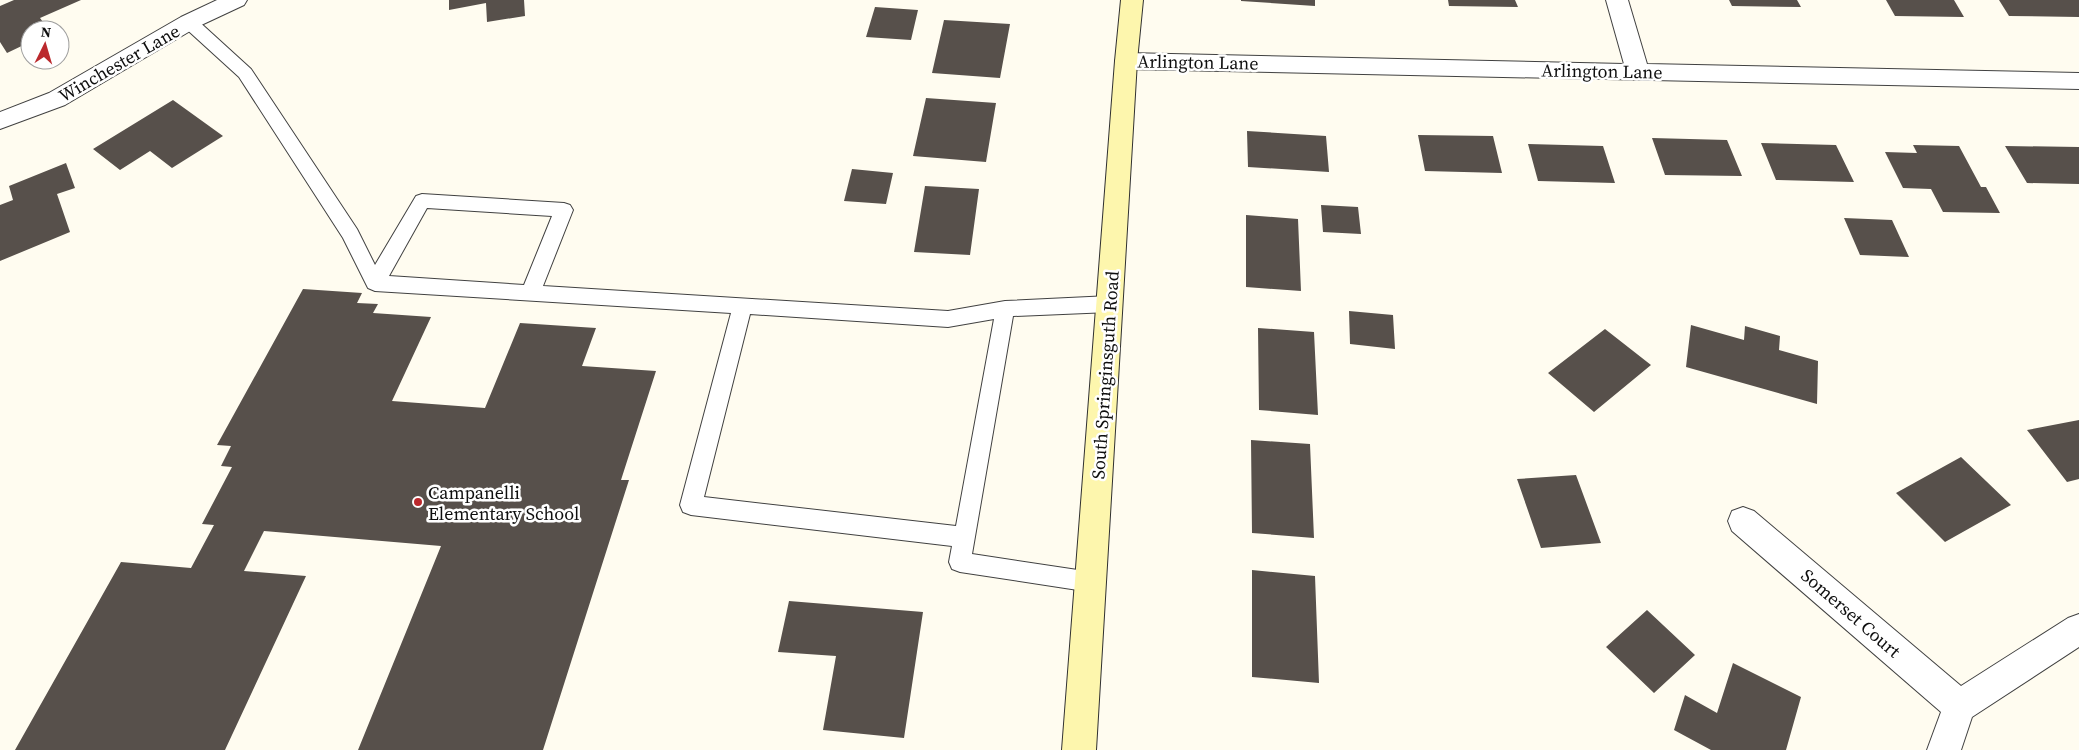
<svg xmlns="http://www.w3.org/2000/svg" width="2079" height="750" font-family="'Source Serif 4',serif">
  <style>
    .building { fill: #57504b }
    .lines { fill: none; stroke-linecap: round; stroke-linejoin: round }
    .lane-casing { stroke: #414141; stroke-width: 2 }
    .street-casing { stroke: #414141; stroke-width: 2 }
    .secondary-casing { stroke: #303030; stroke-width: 2 }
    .lane { fill: #fff; fill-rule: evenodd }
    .street { fill: #fff; fill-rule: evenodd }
    .secondary { fill: #fdf6ad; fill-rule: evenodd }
    .poi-dot { fill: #bb292d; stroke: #fff; stroke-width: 2 }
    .labels { text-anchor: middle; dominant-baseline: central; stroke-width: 5; stroke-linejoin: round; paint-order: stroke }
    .street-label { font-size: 18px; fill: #0e0e0e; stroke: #fff }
    .poi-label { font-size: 18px; fill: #0e0e0e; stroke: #fff; text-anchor: start }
  </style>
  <rect width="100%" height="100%" fill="#fffcf0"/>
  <path class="building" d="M 14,0 L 81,0 L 40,18 L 49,30 L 30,30 L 30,42 L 7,53 L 0,42 L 0,6 Z
    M 449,0 L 524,0 L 525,16 L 487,22 L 486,3 L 449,10 Z
    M 1241,0 L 1315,0 L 1315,6 L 1241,1 Z
    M 1448,0 L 1515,0 L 1518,7 L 1449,6 Z
    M 1729,0 L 1797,0 L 1801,7 L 1732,6 Z
    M 1886,0 L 1954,0 L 1964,17 L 1895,16 Z
    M 1999,0 L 2079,0 L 2079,17 L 2009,16 Z
    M 875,7 L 918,10 L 911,40 L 866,37 Z
    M 944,20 L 1010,24 L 1000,78 L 932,73 Z
    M 926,98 L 996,103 L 986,162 L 913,156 Z
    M 173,100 L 223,136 L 172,168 L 150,151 L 120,170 L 93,149 Z
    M 1247,131 L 1326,136 L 1329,172 L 1248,167 Z
    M 1418,135 L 1493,136 L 1502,173 L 1425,171 Z
    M 1652,138 L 1727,140 L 1742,176 L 1665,175 Z
    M 1761,143 L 1836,145 L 1854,182 L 1776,180 Z
    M 1528,144 L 1603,146 L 1615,183 L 1538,181 Z
    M 1913,145 L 1959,146 L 1981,187 L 1986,187 L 2000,213 L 1943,212 L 1931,189 L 1903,188 L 1885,152 L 1917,153 Z
    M 2005,146 L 2079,147 L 2079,184 L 2027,183 Z
    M 66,163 L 75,188 L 57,194 L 70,232 L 0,261 L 0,205 L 13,200 L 9,186 Z
    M 852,169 L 893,173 L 886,204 L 844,201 Z
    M 925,186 L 979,189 L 970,255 L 914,252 Z
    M 1321,205 L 1358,207 L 1361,234 L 1323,232 Z
    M 1246,215 L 1298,219 L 1301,291 L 1246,287 Z
    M 1844,218 L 1892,220 L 1909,257 L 1860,255 Z
    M 303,289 L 362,293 L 357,303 L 378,304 L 373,313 L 431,317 L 392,401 L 485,408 L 520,323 L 596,328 L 582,366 L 656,371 L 621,480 L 629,480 L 543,750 L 358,750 L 441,546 L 264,531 L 244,571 L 306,576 L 225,750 L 15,750 L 121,562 L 191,568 L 214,525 L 202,524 L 232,467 L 221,466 L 231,446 L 217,445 Z
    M 1349,311 L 1393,315 L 1395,349 L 1350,344 Z
    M 1691,325 L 1744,340 L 1745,326 L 1780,336 L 1779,350 L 1818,361 L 1817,404 L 1686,367 Z
    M 1258,328 L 1314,332 L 1318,415 L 1259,410 Z
    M 1605,329 L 1651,365 L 1594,412 L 1548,373 Z
    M 2079,420 L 2079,479 L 2067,482 L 2027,430 Z
    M 1251,440 L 1310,444 L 1314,538 L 1252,533 Z
    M 1961,457 L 2011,505 L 1945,542 L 1896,493 Z
    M 1576,475 L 1601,543 L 1541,548 L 1517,479 Z
    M 1252,570 L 1315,576 L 1319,683 L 1252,677 Z
    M 789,601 L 923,612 L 904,738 L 823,730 L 836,656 L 778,652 Z
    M 1647,610 L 1695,655 L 1654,693 L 1606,647 Z
    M 1733,663 L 1801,697 L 1786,750 L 1711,750 L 1674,730 L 1685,695 L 1717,713 Z"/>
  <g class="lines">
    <g class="lane-casing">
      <path id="lane" d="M 189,17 L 195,18 L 251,69 L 357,229 L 375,265 L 416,196 L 422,194 L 564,203 L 570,205 L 573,210 L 543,286 L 948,311 L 1005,301 L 1110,296 L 1117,299 L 1120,304 L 1117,309 L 1110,312 L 1013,316 L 972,554 L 1091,572 L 1099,575 L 1102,582 L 1099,589 L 1091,592 L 960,572 L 952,569 L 949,562 L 952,546 L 691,515 L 683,512 L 680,505 L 731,313 L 375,291 L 368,288 L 343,238 L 239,77 L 183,26 L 181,22 L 183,18 ZM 427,208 L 552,216 L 524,285 L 389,276 ZM 750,314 L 948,327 L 994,319 L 956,526 L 704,497 Z"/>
    </g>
    <g class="street-casing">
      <path id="street" d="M 217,0 L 247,0 L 244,5 L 197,27 L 65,105 L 0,129 L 0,112 L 49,93 L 181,17 Z
        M 1606,0 L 1628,0 L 1647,64 L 2079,73 L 2079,89 L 1126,69 L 1118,67 L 1115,61 L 1118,55 L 1126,53 L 1624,64 Z
        M 1743,507 L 1754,511 L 1961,686 L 2068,618 L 2079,614 L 2079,647 L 1972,717 L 1961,750 L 1927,750 L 1941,712 L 1732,531 L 1728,521 L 1732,511 Z"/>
    </g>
    <g class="secondary-casing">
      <path id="secondary" d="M 1121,0 L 1143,0 L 1137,61 L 1096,750 L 1062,750 L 1115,61 Z"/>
    </g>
    <use href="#lane" class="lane"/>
    <use href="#street" class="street"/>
    <use href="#secondary" class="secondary"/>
  </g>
  <circle class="poi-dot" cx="418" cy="502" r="5"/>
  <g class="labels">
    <g class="street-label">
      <text transform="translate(1198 62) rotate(1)">Arlington Lane</text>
      <text transform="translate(119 63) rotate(-30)">Winchester Lane</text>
      <text transform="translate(1602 71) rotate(1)">Arlington Lane</text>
      <text transform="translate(1105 375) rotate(-86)">South Springinsguth Road</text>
      <text transform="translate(1851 613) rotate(41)">Somerset Court</text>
    </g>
    <g class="poi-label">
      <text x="428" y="492">Campanelli<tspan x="428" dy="21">Elementary School</tspan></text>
    </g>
  </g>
  <g transform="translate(45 45) rotate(5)"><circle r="24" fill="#ffffff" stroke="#9f9f9f"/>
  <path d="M0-4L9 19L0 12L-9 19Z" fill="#bb292d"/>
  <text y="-8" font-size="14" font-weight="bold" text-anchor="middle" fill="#0e0e0e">N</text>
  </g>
</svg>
